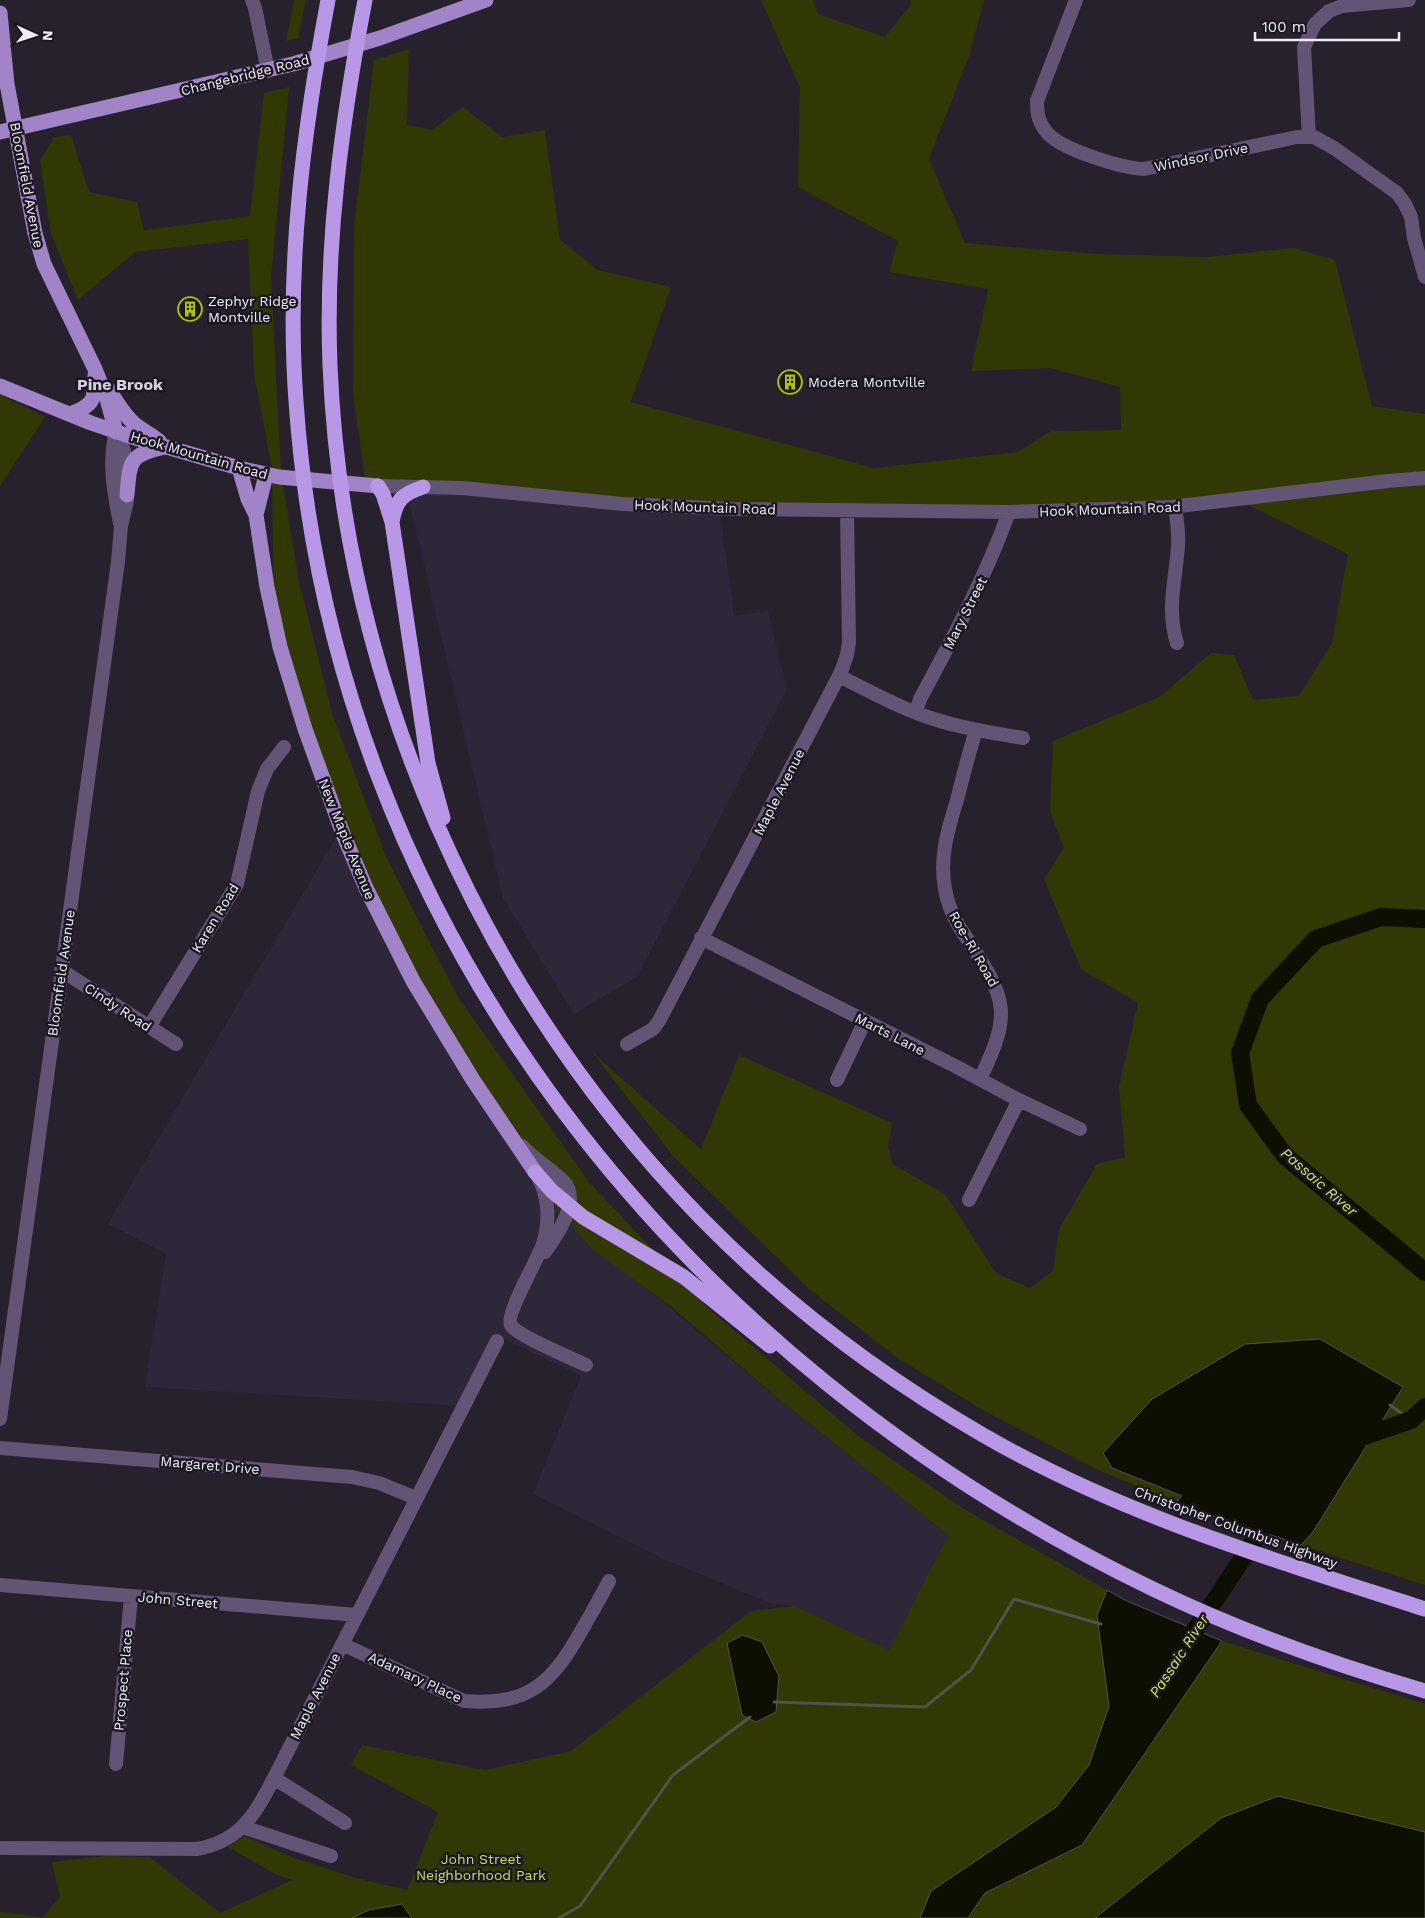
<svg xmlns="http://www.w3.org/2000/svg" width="1425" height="1918" font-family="'Work Sans',sans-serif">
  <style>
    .built { fill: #2e2739 }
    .green { fill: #313804 }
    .water { fill: #0d1000; stroke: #515249 }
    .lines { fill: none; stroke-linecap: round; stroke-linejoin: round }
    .stream { stroke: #515249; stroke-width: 3 }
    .river { stroke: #0d1000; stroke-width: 18 }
    .minor { stroke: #625475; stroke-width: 14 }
    .major { stroke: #a084c7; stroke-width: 15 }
    .highway { stroke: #b997e7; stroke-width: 15 }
    .labels { text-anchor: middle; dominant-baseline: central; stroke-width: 5; stroke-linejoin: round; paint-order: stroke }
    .street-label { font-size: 14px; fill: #efecf4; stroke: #1c1823 }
    .poi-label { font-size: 14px; fill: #efecf4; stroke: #1c1823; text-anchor: start }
    .park-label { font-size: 14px; fill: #c9dc61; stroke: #1c1823 }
    .water-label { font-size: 15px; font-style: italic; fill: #cee167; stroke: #1c1823 }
    .quarter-label { font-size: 16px; font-weight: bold; fill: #d6d0e0; stroke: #1c1823 }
  </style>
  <rect width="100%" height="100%" fill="#26212d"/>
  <path class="built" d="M 406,488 L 720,512 L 734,616 L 768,611 L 787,689 L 637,977 L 574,1014 L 503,898 Z
    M 340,831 L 640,1283 L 773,1394 L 948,1535 L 889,1651 L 795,1606 L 770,1603 L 668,1561 L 533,1494 L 581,1376 L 500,1337 L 466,1406 L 145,1387 L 166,1254 L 108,1224 Z"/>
  <path class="green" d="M 294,0 L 306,0 L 298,38 L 286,41 Z
    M 761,0 L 813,0 L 818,14 L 885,37 L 911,5 L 911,0 L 984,0 L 969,56 L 929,159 L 965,243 L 1098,254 L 1206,257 L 1294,248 L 1335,260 L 1372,406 L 1425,414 L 1425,1585 L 1301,1545 L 1313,1532 L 1403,1387 L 1112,1468 L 1182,1496 L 1176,1502 L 1098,1470 L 986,1412 L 896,1357 L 808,1288 L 674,1157 L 592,1052 L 701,1149 L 739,1055 L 892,1123 L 888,1147 L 892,1164 L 945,1194 L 996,1273 L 1030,1288 L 1053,1271 L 1059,1229 L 1097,1164 L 1125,1157 L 1119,1087 L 1138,1003 L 1081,969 L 1044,879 L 1064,848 L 1050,811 L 1053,741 L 1159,697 L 1211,653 L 1234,655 L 1253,700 L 1299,696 L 1332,643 L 1348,554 L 1234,498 L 1090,512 L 720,512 L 366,485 L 353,393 L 354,227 L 374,60 L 409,49 L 407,125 L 432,130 L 463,107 L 502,137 L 545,130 L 560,240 L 598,270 L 671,287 L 631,402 L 874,468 L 1018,452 L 1051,431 L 1121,430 L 1120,387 L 1050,368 L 971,371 L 988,289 L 889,272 L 898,241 L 798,187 L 800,88 Z
    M 289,87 L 271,277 L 281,472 L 299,582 L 332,713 L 387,859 L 458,997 L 589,1182 L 710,1310 L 862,1439 L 964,1509 L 1107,1590 L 1097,1615 L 1109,1706 L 1089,1765 L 1056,1807 L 931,1891 L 920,1918 L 0,1918 L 0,1912 L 43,1917 L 60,1897 L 52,1862 L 105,1856 L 150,1857 L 220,1913 L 292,1880 L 277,1875 L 228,1847 L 245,1836 L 291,1857 L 356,1878 L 407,1890 L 438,1812 L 351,1765 L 362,1745 L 485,1770 L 571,1751 L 751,1611 L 795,1606 L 889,1650 L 948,1535 L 773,1394 L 673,1308 L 591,1248 L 537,1184 L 452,1049 L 340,831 L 274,621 L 272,467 L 254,375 L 248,239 L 135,252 L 78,300 L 51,234 L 40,161 L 54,137 L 71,135 L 89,192 L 137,202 L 144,230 L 250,216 L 264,93 Z
    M 0,394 L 45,417 L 0,486 Z
    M 1222,1641 L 1425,1704 L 1425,1832 L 1278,1796 L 1221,1818 L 1095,1918 L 968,1918 L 985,1893 L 1082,1845 Z"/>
  <path class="water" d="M 1320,1339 L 1403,1387 L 1313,1532 L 1301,1545 L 1205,1513 L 1176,1502 L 1182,1496 L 1112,1468 L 1103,1453 L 1152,1399 L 1245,1344 Z
    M 1107,1590 L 1127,1601 L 1222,1641 L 1082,1845 L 985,1893 L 968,1918 L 920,1918 L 931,1891 L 1056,1807 L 1089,1765 L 1109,1706 L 1097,1615 Z
    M 743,1635 L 762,1642 L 779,1676 L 776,1712 L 756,1722 L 742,1715 L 727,1643 Z
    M 1278,1796 L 1425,1832 L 1425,1918 L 1095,1918 L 1221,1818 Z
    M 402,1904 L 412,1918 L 352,1918 L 369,1910 Z"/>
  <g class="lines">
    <path class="stream" d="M 1390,1405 L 1411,1420
      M 774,1702 L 925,1707 L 971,1670 L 1014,1599 L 1101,1624
      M 559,1918 L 580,1906 L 673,1775 L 750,1717"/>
    <path class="river" d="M 1425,919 L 1381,917 L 1316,939 L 1260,999 L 1240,1053 L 1248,1105 L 1285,1156 L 1425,1272
      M 1353,1440 L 1411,1420 L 1425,1407
      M 1182,1650 L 1274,1511"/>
    <path class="minor" d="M 252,0 L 255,8 L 268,71
      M 1076,0 L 1037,101 C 1037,112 1038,121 1045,130 C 1057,149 1122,168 1144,169 L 1297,137 L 1314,137 L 1334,148 L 1397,193 L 1405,204 L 1411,217 L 1414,238 L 1425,277
      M 1309,137 L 1304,47 L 1315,24 L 1329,11 L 1342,6 L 1409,0
      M 116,432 C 108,461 114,493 120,523
      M 378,486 L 462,488 L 623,504 L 732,509 L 1009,512 L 1171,507 L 1388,481 L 1425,478
      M 1175,507 C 1177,520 1179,533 1178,546 C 1176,579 1166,609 1177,643
      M 839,676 C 871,692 903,710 937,720 C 965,729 994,733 1023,738
      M 916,712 L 920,699 C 953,638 985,578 1009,512
      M 976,730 C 969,753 963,776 957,800 C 948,829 939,858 945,889 C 948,908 957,925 968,940 C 1007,1000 1012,1013 980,1079
      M 701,938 L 955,1066 L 1015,1098 L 1080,1129
      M 61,970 L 176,1044
      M 149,1027 L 237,884 L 258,791 L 267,769 L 284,747
      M 627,1044 L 653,1029 L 659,1021 L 841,672 L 847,655 L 849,642 L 847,510
      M 837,1080 L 865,1021
      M 522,1146 C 535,1160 551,1169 564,1182 C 581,1201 557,1235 545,1252
      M 538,1177 C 549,1197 550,1222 543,1244 C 538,1259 505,1315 511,1325 C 517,1336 572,1358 586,1365
      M 969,1200 L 1019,1100
      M 0,1419 L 118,562 L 121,526 L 127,501 L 124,451 L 116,432
      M 0,1448 L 352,1477 L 379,1483 L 416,1498
      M 0,1585 L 357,1615
      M 342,1644 L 464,1701 C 530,1706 552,1683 583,1628 C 592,1612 601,1597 609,1581
      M 116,1764 L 131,1596
      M 274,1778 L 345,1823
      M 243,1827 L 331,1856
      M 0,1848 L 197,1849 C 241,1841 255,1814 274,1778 L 497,1341"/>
    <path class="major" d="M 0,13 L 7,84 L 35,233 L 44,264 L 95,369 L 107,399 L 116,432
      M 0,132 L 293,64 L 380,38 L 486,0
      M 0,386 L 91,423 L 132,437 L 239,468 L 279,477 L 378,486
      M 109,390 C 117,402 125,417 136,425 C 144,431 152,435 159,441
      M 70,414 C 94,405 95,400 95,375
      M 239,468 L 248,499 L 256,515 L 267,587 L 280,647 L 305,729 L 343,834 L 366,888 L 413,981 L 473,1080 L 535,1172
      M 127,495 C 130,460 129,455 165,447
      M 256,515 L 266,475"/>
    <path class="highway" d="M 328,0 C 303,133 286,266 296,401 C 332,931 683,1363 1153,1589 C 1240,1631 1332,1664 1425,1691
      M 365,0 C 342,120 325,242 330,365 C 343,683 480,991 701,1218 C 784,1303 881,1376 983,1435 C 1121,1515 1274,1560 1425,1609
      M 378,486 L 383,494 L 392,522 L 428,763 L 443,818
      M 392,522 C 396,500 402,494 423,487
      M 535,1172 L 552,1191 L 583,1217 L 684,1277 L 770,1346"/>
  </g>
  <defs>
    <g id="building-ring" transform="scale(1.25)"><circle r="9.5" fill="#1c1823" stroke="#b0c500" stroke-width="1.5"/><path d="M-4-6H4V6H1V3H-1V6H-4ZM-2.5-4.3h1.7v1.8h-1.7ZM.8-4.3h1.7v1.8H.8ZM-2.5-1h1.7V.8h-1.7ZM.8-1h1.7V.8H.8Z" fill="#b0c500"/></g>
  </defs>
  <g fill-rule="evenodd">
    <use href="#building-ring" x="190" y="309"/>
    <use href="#building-ring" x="790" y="382"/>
  </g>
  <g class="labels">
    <g class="street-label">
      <text transform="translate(245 75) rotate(-14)">Changebridge Road</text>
      <text transform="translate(1201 157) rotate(-12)">Windsor Drive</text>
      <text transform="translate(27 185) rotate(79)">Bloomfield Avenue</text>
      <text transform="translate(199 455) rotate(16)">Hook Mountain Road</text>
      <text transform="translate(705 507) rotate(2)">Hook Mountain Road</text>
      <text transform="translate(1110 509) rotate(-2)">Hook Mountain Road</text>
      <text transform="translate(965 613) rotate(-63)">Mary Street</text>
      <text transform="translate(779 792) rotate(-63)">Maple Avenue</text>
      <text transform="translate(347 839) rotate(68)">New Maple Avenue</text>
      <text transform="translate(215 918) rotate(-59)">Karen Road</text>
      <text transform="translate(974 949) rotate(60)">Roe-Ri Road</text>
      <text transform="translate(61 973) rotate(-82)">Bloomfield Avenue</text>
      <text transform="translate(118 1007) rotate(33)">Cindy Road</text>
      <text transform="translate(890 1034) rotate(27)">Marts Lane</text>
      <text transform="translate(210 1465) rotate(5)">Margaret Drive</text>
      <text transform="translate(1236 1527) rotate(20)">Christopher Columbus Highway</text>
      <text transform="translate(178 1600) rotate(5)">John Street</text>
      <text transform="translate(415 1677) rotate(25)">Adamary Place</text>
      <text transform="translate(123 1680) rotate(-85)">Prospect Place</text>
      <text transform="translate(315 1696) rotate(-63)">Maple Avenue</text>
    </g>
    <g class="poi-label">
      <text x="208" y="301">Zephyr Ridge<tspan x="208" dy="16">Montville</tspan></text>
      <text x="808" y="382">Modera Montville</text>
    </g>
    <g class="park-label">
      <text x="481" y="1859">John Street<tspan x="481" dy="16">Neighborhood Park</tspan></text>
    </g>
    <g class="water-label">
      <text transform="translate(1319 1182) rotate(41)">Passaic River</text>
      <text transform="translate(1179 1656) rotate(-57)">Passaic River</text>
    </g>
    <g class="quarter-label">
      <text x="120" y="384">Pine Brook</text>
    </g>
  </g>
  <g transform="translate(35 35) rotate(93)" stroke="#1c1823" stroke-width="4" paint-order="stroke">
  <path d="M0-4L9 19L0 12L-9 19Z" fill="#efecf4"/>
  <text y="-8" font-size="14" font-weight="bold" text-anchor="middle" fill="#efecf4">N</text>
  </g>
  <path d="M1255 32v8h144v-8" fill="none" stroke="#efecf4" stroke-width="2.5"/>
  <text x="1262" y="32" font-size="15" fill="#efecf4" stroke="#1c1823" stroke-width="4" paint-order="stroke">100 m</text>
</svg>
